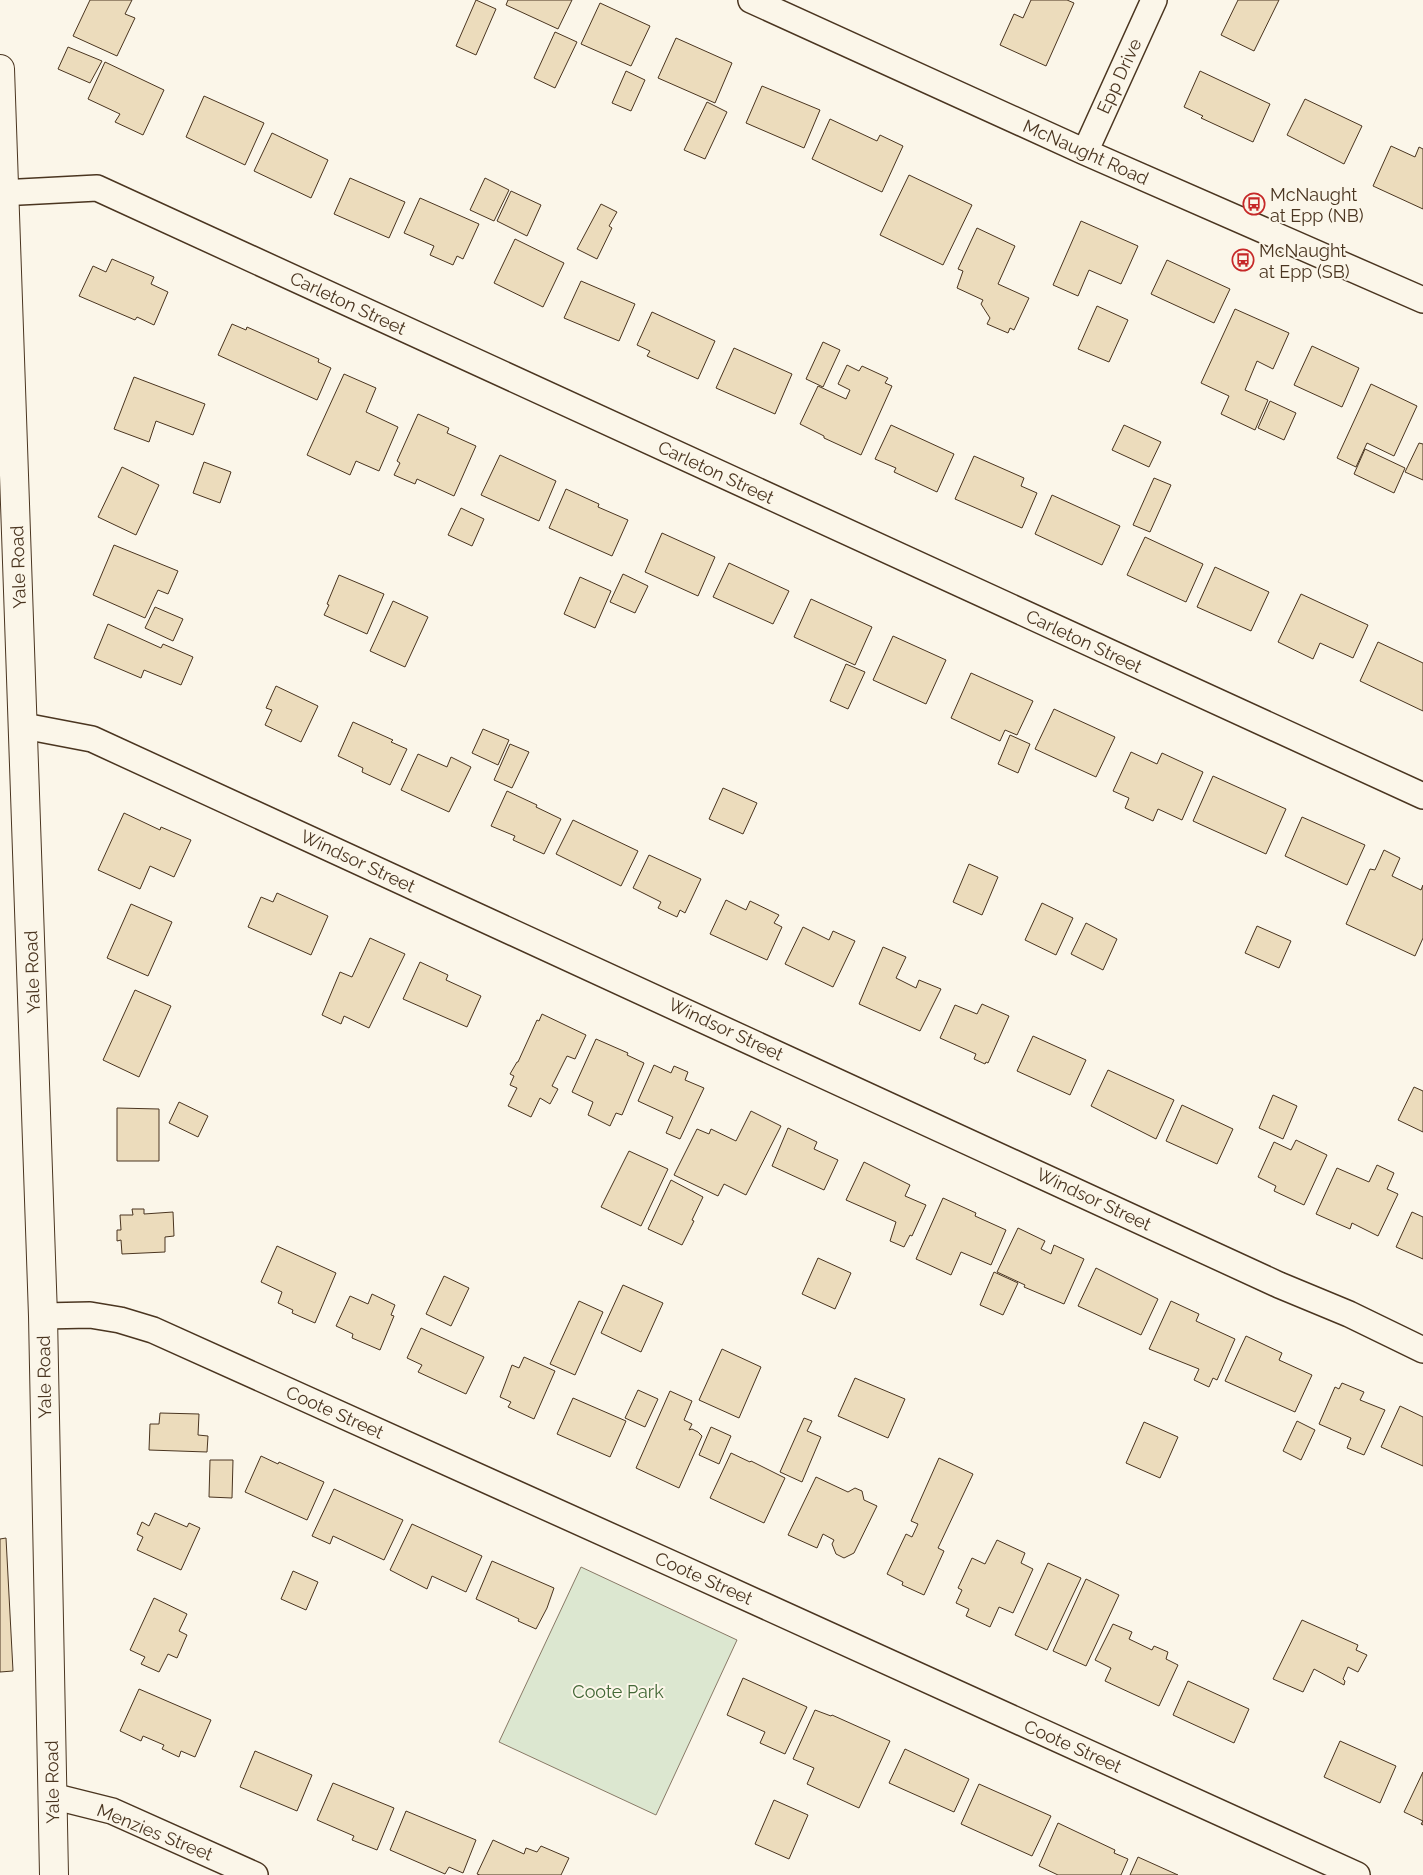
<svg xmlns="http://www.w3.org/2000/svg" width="1423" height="1875" font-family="Raleway,sans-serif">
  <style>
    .green { fill: #dce7d0; stroke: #887966 }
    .building { fill: #ecdcbc; stroke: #4a3520 }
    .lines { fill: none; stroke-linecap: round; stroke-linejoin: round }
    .minor-casing { stroke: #4a3520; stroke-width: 28 }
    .secondary-casing { stroke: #4a3520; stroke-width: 30 }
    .minor { stroke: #fbf6e9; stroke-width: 25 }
    .secondary { stroke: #fbf6e9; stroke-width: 28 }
    .labels { text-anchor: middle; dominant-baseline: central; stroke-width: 4; stroke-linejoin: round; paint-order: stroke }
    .street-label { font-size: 18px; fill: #4a3520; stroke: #fbf6e9 }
    .poi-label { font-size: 18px; fill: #4a3520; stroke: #fbf6e9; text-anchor: start }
    .park-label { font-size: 18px; fill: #436837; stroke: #fbf6e9 }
  </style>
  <rect width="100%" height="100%" fill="#fbf6e9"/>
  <path class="green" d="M 581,1567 L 737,1640 L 656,1815 L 499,1742 Z"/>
  <path class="building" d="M 90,0 L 132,0 L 125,14 L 135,18 L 117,56 L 73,36 Z
    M 476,0 L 496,9 L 476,55 L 456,46 Z
    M 508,0 L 572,0 L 558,29 L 506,5 Z
    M 1031,0 L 1067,0 L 1074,3 L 1046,66 L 1000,45 L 1014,14 L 1023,18 Z
    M 1238,0 L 1279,0 L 1254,51 L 1221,35 Z
    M 600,3 L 650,26 L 631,66 L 581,44 Z
    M 555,32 L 577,42 L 555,88 L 534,78 Z
    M 676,38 L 732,63 L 715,103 L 658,78 Z
    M 68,47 L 102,61 L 90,83 L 58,69 Z
    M 105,62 L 164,90 L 143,135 L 115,122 L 120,114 L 88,99 Z
    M 626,71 L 645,80 L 631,111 L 612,103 Z
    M 1200,71 L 1270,104 L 1253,142 L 1201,118 L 1203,116 L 1184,107 Z
    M 762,86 L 820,110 L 804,148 L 746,123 Z
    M 204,96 L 264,123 L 245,165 L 186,137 Z
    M 1305,99 L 1362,126 L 1344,164 L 1287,135 Z
    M 707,102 L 727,112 L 705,159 L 684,150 Z
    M 830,119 L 877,141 L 880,135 L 903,146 L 882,192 L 812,159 Z
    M 272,133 L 328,160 L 311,198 L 254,171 Z
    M 1391,146 L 1415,157 L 1419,147 L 1423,149 L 1423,209 L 1373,186 Z
    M 909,175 L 972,205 L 943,265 L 880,235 Z
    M 350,178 L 405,202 L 389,238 L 334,214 Z
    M 485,178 L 509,190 L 494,221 L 470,210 Z
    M 511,191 L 541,205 L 527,236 L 497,221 Z
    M 420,198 L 479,224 L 463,259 L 457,256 L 453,265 L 430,255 L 434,246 L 404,233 Z
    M 601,204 L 617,212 L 609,226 L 612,228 L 597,259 L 577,249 Z
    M 1081,221 L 1138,246 L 1121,284 L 1089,270 L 1078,296 L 1053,285 Z
    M 977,228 L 1015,246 L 998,284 L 1029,298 L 1014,330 L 1010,328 L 1008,333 L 987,324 L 990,318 L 981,304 L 983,300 L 957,288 L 963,271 L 958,269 Z
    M 515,239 L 564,263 L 543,307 L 494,283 Z
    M 112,259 L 154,277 L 151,284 L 168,292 L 154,325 L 137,317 L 135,320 L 79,296 L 93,266 L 106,272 Z
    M 1167,260 L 1230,289 L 1214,323 L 1151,294 Z
    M 581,281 L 635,304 L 619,341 L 564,318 Z
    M 1097,306 L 1128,320 L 1109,362 L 1078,349 Z
    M 1235,309 L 1289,333 L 1273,369 L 1257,361 L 1245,390 L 1268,400 L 1255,430 L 1221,414 L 1229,396 L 1201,383 Z
    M 652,312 L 715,341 L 698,379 L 647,356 L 650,351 L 637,345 Z
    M 232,324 L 246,330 L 247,327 L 319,359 L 318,362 L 331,368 L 317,400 L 218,355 Z
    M 823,342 L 840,350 L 823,387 L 806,379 Z
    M 1312,346 L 1359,368 L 1342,407 L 1294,385 Z
    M 734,348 L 792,374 L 775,414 L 716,388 Z
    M 847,365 L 859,371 L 862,366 L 888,378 L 885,383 L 892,386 L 861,455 L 824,438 L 824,436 L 800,424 L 818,386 L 846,399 L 850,390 L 838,384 Z
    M 344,374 L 376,388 L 366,412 L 398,427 L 379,471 L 356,461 L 350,475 L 307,455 Z
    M 134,377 L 205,404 L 193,435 L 156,421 L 149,442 L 114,429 Z
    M 1371,384 L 1417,406 L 1394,456 L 1367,443 L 1356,467 L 1337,458 Z
    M 1270,401 L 1296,413 L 1284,440 L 1258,428 Z
    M 418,414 L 449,428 L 447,433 L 476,446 L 454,496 L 417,479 L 415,484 L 394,475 L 400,463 L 397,461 Z
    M 891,425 L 954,454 L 937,492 L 894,472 L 896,468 L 875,459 Z
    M 1124,425 L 1161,442 L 1149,467 L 1112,450 Z
    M 1419,443 L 1423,444 L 1423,480 L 1405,472 Z
    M 1365,449 L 1405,468 L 1394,493 L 1354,474 Z
    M 500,455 L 556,481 L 539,521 L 481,495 Z
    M 974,456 L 1024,478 L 1021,486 L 1037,493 L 1022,528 L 955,499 Z
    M 204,462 L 231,472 L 220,503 L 193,493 Z
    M 122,467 L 159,485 L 136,535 L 98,517 Z
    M 1154,478 L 1171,485 L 1150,532 L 1133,525 Z
    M 566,489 L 599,504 L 598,507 L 628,520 L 612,556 L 549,528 Z
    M 1052,495 L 1120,526 L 1102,565 L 1035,534 Z
    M 461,508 L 484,519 L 472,546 L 448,535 Z
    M 662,533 L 715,557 L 698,596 L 645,572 Z
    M 1145,537 L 1203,564 L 1186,602 L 1127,575 Z
    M 114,545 L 178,571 L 168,594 L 158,590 L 145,618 L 93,595 Z
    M 729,563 L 789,591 L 773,624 L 713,597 Z
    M 1215,567 L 1269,592 L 1251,631 L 1197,607 Z
    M 623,574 L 648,586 L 635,613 L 610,602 Z
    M 339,575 L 384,594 L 367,634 L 324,615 L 329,605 L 327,604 Z
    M 580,577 L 611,591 L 595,628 L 564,614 Z
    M 1301,594 L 1368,625 L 1353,658 L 1320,643 L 1313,659 L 1278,642 Z
    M 811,599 L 872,627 L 855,665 L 794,637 Z
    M 393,601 L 428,617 L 405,667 L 370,651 Z
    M 155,607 L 183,619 L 173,641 L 145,628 Z
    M 108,624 L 161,648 L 163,644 L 193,657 L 181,685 L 144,670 L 141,678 L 94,658 Z
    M 893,636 L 946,660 L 926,704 L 873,680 Z
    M 1378,642 L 1423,663 L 1423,711 L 1360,681 Z
    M 846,664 L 865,672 L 848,709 L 830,701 Z
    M 971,673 L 1033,701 L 1017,735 L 1005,730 L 1000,741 L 951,718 Z
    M 276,686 L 318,706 L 301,742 L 265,725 L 272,710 L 266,708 Z
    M 1054,709 L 1115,737 L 1096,777 L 1035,749 Z
    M 353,722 L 393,740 L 391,742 L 407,749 L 390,785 L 362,772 L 363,768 L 338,756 Z
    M 483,729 L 509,740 L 498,765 L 472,753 Z
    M 1010,735 L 1030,744 L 1018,773 L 998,764 Z
    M 510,744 L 529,752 L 512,788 L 494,780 Z
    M 1131,752 L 1157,764 L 1162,753 L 1203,772 L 1182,820 L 1158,809 L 1153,821 L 1125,808 L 1129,798 L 1113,791 Z
    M 418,754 L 447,767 L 451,757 L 471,767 L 449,812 L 401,790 Z
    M 1213,776 L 1286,809 L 1266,854 L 1193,821 Z
    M 723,788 L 757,803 L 743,834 L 709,819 Z
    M 507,791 L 537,805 L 536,807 L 561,819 L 544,854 L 513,840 L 515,836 L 491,826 Z
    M 124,813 L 160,830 L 161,827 L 191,840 L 174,877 L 150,866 L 140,889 L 98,870 Z
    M 1302,817 L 1365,845 L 1347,885 L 1285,856 Z
    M 573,820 L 638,851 L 621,886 L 556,854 Z
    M 1384,850 L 1400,858 L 1392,876 L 1421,890 L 1423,885 L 1423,938 L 1415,956 L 1346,924 L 1370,869 L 1375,870 Z
    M 649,855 L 701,879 L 685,913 L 680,910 L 677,917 L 658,908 L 661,902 L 633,888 Z
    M 969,864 L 998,877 L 982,915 L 953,902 Z
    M 277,893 L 328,916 L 311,955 L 248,927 L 261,897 L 273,902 Z
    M 726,900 L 746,910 L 750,901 L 779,915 L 774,923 L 782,927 L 767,960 L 710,934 Z
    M 1042,903 L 1073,918 L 1056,955 L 1025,940 Z
    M 131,904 L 172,922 L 148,976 L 107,958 Z
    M 1086,923 L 1117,939 L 1103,970 L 1071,954 Z
    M 1257,926 L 1291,941 L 1279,968 L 1245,953 Z
    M 803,927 L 829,940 L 833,931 L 855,941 L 833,987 L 785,964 Z
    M 370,938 L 405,954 L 369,1028 L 344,1016 L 341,1024 L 322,1015 L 340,972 L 352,977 Z
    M 883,947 L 906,957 L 896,978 L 916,988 L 919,980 L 941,989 L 920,1031 L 859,1004 Z
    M 420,962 L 448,975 L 446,980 L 481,996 L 467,1027 L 403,999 Z
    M 135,990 L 171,1006 L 139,1077 L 103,1060 Z
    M 982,1004 L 1009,1016 L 988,1063 L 986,1062 L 985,1064 L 974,1059 L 976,1054 L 940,1038 L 955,1005 L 977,1014 Z
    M 542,1014 L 586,1035 L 575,1059 L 567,1056 L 552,1086 L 558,1089 L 550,1104 L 540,1098 L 531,1117 L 508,1106 L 517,1088 L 510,1085 L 514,1076 L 510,1074 L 517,1062 L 518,1062 L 537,1020 L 539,1021 Z
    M 1033,1036 L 1086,1060 L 1070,1095 L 1017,1071 Z
    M 596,1039 L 628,1053 L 627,1055 L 644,1063 L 622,1115 L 616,1113 L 610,1126 L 588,1115 L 593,1102 L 572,1092 Z
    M 654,1065 L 671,1073 L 674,1066 L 688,1072 L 685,1080 L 704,1088 L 680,1139 L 666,1133 L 673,1117 L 638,1101 Z
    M 1108,1070 L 1174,1100 L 1156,1139 L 1091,1106 Z
    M 1414,1087 L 1423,1091 L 1423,1132 L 1398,1120 Z
    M 1273,1095 L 1297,1106 L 1283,1139 L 1259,1128 Z
    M 179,1102 L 208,1116 L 198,1137 L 169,1123 Z
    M 1182,1105 L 1233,1129 L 1217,1164 L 1166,1141 Z
    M 117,1108 L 159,1109 L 159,1161 L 117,1161 Z
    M 751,1111 L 781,1126 L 746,1195 L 724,1184 L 718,1196 L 674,1175 L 697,1129 L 709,1134 L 711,1129 L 736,1141 Z
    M 788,1128 L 817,1142 L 814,1149 L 838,1160 L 824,1190 L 772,1166 Z
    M 1296,1140 L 1327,1155 L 1304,1205 L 1274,1191 L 1276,1186 L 1258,1177 L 1274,1142 L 1291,1150 Z
    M 629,1151 L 668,1169 L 641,1226 L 601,1207 Z
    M 864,1162 L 910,1185 L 905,1196 L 926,1205 L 912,1236 L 910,1235 L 904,1247 L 890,1241 L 896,1222 L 846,1200 Z
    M 1377,1165 L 1394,1173 L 1387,1189 L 1398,1194 L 1378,1236 L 1352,1223 L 1350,1229 L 1316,1214 L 1337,1168 L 1369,1182 Z
    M 671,1180 L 703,1197 L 692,1220 L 694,1221 L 682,1245 L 648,1229 Z
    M 943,1198 L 976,1213 L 975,1216 L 1006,1230 L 991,1265 L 961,1252 L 951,1275 L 916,1259 Z
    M 132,1209 L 144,1209 L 144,1214 L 173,1212 L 174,1236 L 165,1237 L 165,1252 L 122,1254 L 121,1240 L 117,1241 L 117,1230 L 121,1230 L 120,1215 L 133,1215 Z
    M 1412,1212 L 1423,1217 L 1423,1259 L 1396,1247 Z
    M 1018,1228 L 1045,1241 L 1041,1249 L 1051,1254 L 1054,1245 L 1084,1259 L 1064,1304 L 1024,1287 L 1025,1285 L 997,1272 Z
    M 277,1246 L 336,1273 L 315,1323 L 292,1313 L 293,1310 L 278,1303 L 282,1292 L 261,1282 Z
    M 818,1258 L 851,1273 L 835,1309 L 802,1294 Z
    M 1096,1268 L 1158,1299 L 1141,1335 L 1078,1306 Z
    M 994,1272 L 1018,1283 L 1003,1315 L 980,1305 Z
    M 444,1276 L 469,1288 L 451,1326 L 426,1314 Z
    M 623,1285 L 663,1303 L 641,1352 L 601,1333 Z
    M 372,1294 L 395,1305 L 391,1315 L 394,1316 L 380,1350 L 352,1338 L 353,1334 L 336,1326 L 350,1296 L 368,1304 Z
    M 579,1301 L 603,1312 L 575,1375 L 550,1364 Z
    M 1171,1301 L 1199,1314 L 1196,1321 L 1235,1339 L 1217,1380 L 1213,1378 L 1209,1387 L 1194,1380 L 1199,1369 L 1149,1349 Z
    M 421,1328 L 484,1357 L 466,1394 L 418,1372 L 422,1365 L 407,1358 Z
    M 1246,1336 L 1282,1353 L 1279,1360 L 1312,1375 L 1295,1412 L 1225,1381 Z
    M 722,1349 L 761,1367 L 739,1418 L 699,1400 Z
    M 524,1357 L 555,1371 L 534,1419 L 508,1407 L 511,1402 L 500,1397 L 512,1365 L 519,1368 Z
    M 855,1378 L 905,1399 L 888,1438 L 838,1416 Z
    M 1342,1383 L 1364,1392 L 1360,1400 L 1385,1410 L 1364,1455 L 1347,1448 L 1351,1438 L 1319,1424 L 1335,1387 L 1339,1389 Z
    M 638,1390 L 658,1399 L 645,1427 L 625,1418 Z
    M 670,1391 L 692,1401 L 684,1420 L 692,1424 L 689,1430 L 692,1429 L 698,1432 L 702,1436 L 679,1488 L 636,1468 Z
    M 573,1398 L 626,1421 L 610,1457 L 557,1434 Z
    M 1400,1406 L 1423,1417 L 1423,1466 L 1381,1447 Z
    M 160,1413 L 199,1414 L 198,1435 L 208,1436 L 207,1452 L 149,1450 L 150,1424 L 159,1424 Z
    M 804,1418 L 812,1421 L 807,1431 L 821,1437 L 802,1482 L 780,1472 Z
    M 1297,1421 L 1315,1430 L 1301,1460 L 1283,1451 Z
    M 1144,1422 L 1178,1437 L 1160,1478 L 1126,1463 Z
    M 711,1427 L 731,1436 L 719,1464 L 699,1455 Z
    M 731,1453 L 750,1462 L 751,1461 L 785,1478 L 764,1523 L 710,1498 Z
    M 261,1456 L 278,1464 L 279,1462 L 324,1482 L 307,1520 L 245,1492 Z
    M 939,1458 L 973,1474 L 938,1548 L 944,1551 L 924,1595 L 902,1585 L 903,1582 L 887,1574 L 906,1534 L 912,1537 L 918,1524 L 911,1521 Z
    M 210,1460 L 233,1460 L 232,1498 L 209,1497 Z
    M 816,1477 L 848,1492 L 855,1488 L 862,1491 L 864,1500 L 877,1506 L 854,1553 L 844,1558 L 836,1554 L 832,1544 L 834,1540 L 823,1534 L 817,1548 L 788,1535 Z
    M 334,1489 L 403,1520 L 384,1560 L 333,1536 L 330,1544 L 312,1536 Z
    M 155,1513 L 187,1527 L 189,1523 L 200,1528 L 181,1570 L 137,1550 L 143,1537 L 137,1534 L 142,1522 L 149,1526 Z
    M 412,1524 L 482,1556 L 466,1592 L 432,1576 L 427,1589 L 390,1570 Z
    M 6,1538 L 13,1671 L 0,1672 L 0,1539 Z
    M 997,1540 L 1025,1553 L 1021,1563 L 1033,1569 L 1013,1613 L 999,1607 L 990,1627 L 966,1616 L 969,1609 L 956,1603 L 962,1590 L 958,1588 L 972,1558 L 985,1564 Z
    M 492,1561 L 554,1588 L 547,1608 L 536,1629 L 518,1621 L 519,1619 L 476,1599 Z
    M 1048,1563 L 1081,1578 L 1047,1650 L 1015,1635 Z
    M 293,1571 L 318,1582 L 306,1610 L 281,1599 Z
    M 1086,1579 L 1119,1595 L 1086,1666 L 1053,1651 Z
    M 154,1598 L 187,1614 L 179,1631 L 187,1635 L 177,1658 L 168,1654 L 159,1672 L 141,1664 L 145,1657 L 130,1650 Z
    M 1302,1620 L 1358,1645 L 1356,1650 L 1367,1655 L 1358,1672 L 1348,1667 L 1343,1679 L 1345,1681 L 1344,1685 L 1314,1669 L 1303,1692 L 1273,1679 Z
    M 1113,1624 L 1132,1632 L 1129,1639 L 1152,1650 L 1154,1646 L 1168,1652 L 1166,1659 L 1178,1665 L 1159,1706 L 1105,1681 L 1111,1668 L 1095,1660 Z
    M 743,1678 L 807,1707 L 785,1754 L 760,1743 L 765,1732 L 727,1715 Z
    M 1188,1681 L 1249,1709 L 1234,1743 L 1173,1715 Z
    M 139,1689 L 211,1720 L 195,1757 L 181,1751 L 179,1757 L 162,1749 L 164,1745 L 143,1736 L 141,1741 L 120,1731 Z
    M 815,1710 L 831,1716 L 832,1715 L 890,1741 L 859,1808 L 807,1784 L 814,1768 L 793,1759 Z
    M 1340,1741 L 1396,1766 L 1380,1803 L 1324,1777 Z
    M 905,1749 L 969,1779 L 954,1812 L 889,1783 Z
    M 255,1751 L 312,1775 L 297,1811 L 240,1787 Z
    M 1423,1772 L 1423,1825 L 1421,1824 L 1423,1821 L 1404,1812 Z
    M 333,1783 L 394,1808 L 377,1850 L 352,1840 L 354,1836 L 317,1820 Z
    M 979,1784 L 1051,1816 L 1032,1856 L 961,1824 Z
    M 774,1800 L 808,1815 L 789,1859 L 755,1844 Z
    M 406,1811 L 476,1840 L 463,1873 L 449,1867 L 445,1874 L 390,1850 Z
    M 1058,1823 L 1115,1850 L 1114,1853 L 1128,1859 L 1121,1875 L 1058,1875 L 1039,1866 Z
    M 493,1840 L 524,1854 L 526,1848 L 537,1852 L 541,1846 L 569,1858 L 561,1875 L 480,1875 L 477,1874 Z
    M 1138,1857 L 1178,1875 L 1130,1875 Z"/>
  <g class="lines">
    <g class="minor-casing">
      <path id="minor" d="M 751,0 L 1085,152 L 1423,300
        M 1085,152 L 1154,0
        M 0,193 L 97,188 L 1423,796
        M 24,726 L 92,739 L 1279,1285 L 1349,1314 L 1423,1350
        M 43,1316 L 90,1315 L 120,1320 L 153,1330 L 679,1567 L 1357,1875
        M 52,1796 L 112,1811 L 255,1875"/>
    </g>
    <g class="secondary-casing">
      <path id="secondary" d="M 0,69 L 43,1316 L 54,1875"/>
    </g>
    <use href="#minor" class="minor"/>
    <use href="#secondary" class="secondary"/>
  </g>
  <defs>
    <g id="bus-ring" transform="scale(1.125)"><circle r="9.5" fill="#fbf6e9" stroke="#c62828" stroke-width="1.5"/><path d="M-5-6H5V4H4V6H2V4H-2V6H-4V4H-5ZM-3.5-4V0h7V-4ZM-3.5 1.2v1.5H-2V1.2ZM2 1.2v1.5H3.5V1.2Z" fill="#c62828"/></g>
  </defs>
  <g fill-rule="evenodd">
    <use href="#bus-ring" x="1254" y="204"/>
    <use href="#bus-ring" x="1243" y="260"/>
  </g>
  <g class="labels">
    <g class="street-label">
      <text transform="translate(1119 76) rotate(-65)">Epp Drive</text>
      <text transform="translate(1086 152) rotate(24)">McNaught Road</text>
      <text transform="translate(348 303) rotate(25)">Carleton Street</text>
      <text transform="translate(716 472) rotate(25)">Carleton Street</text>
      <text transform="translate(18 567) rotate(-92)">Yale Road</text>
      <text transform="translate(1084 641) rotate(25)">Carleton Street</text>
      <text transform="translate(358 861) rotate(25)">Windsor Street</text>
      <text transform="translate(32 972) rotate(-92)">Yale Road</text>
      <text transform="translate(726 1029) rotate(25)">Windsor Street</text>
      <text transform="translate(1094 1199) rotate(25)">Windsor Street</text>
      <text transform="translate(44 1377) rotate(-91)">Yale Road</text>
      <text transform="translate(335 1412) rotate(24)">Coote Street</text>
      <text transform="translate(704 1578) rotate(24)">Coote Street</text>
      <text transform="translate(1073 1746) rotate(24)">Coote Street</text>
      <text transform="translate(52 1782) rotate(-91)">Yale Road</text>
      <text transform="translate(155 1832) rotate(22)">Menzies Street</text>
    </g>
    <g class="poi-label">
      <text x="1270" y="194">McNaught<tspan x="1270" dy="21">at Epp (NB)</tspan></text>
      <text x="1259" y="250">McNaught<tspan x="1259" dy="21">at Epp (SB)</tspan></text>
    </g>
    <g class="park-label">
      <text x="618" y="1691">Coote Park</text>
    </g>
  </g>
</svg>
